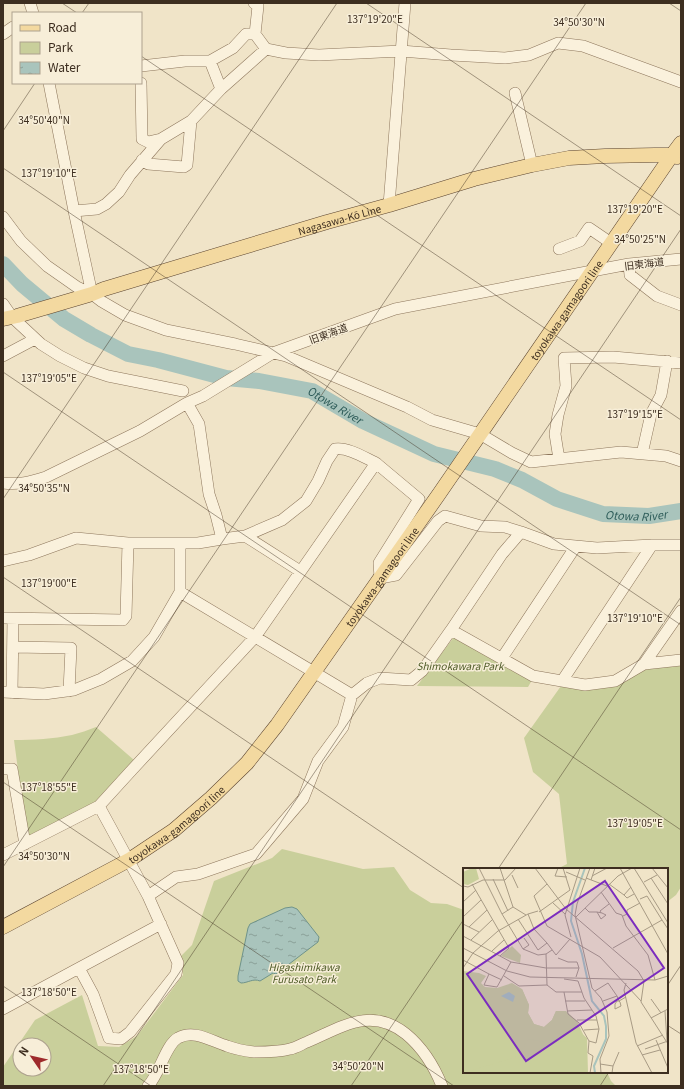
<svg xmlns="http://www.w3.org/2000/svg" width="684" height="1089" font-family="Georgia,'Noto Sans JP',serif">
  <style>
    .green { fill: #c9cf9b; fill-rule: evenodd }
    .water { fill: url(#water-ripples); stroke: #6f938a }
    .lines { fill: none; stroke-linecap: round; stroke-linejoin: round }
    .river { stroke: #a9c4bc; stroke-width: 16 }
    .minor-casing { stroke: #8d765c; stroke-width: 12 }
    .major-casing { stroke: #5b4430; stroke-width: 15 }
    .minor { stroke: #faf1dc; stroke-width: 11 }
    .major { stroke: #f3d9a0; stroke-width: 14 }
    .ticks { fill: none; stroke: #3d2e20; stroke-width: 1; stroke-opacity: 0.45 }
    .labels { text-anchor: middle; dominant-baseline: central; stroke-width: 3; stroke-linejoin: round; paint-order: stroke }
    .street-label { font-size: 10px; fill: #3d2e20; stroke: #f7eed8 }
    .park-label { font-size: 10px; font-style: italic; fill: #4d5a26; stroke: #f7eed8 }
    .water-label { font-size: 11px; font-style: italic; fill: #2f5d5a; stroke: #f7eed8 }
    .inset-river { fill: none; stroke: #a9c4bc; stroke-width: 2 }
    .inset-road { fill: none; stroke: #a89b85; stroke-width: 1 }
    .view { fill: #7b2cbf; fill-opacity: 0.15; stroke: #7b2cbf; stroke-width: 2 }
    .inset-edge { fill: none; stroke: #3d2e20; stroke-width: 2 }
    .ticks-label { font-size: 10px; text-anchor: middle; fill: #3d2e20; stroke: #f7eed8; stroke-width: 3; stroke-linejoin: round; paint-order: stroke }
  </style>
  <defs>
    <pattern id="water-ripples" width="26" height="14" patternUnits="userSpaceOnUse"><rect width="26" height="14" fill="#a9c4bc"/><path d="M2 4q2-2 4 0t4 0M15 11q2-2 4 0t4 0" fill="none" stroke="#8ba098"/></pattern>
  </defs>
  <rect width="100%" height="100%" fill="#f0e4c8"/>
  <path class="green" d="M 454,637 L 532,680 L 528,687 L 417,686 Z
    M 681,666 L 681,887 L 676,895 L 667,902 L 667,869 L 557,869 L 567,864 L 559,794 L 533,772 L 524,738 L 561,686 L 637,672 L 657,667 Z
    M 96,727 L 134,760 L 94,803 L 27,837 L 14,740 C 34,740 53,739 72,735 C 80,733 88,730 96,727 Z
    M 282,849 L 363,869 L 394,867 L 410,890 L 431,903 L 447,904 L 464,910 L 464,1072 L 607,1072 L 611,1081 L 616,1086 L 3,1086 L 3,1067 L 35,1020 L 82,995 L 98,1046 L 119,1047 L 137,1036 L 183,975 L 180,957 L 192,945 L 214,881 L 272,858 ZM 20,1045 L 44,1045 L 44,1069 L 20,1069 Z"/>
  <path class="water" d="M 292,907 L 297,909 L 319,937 L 318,942 L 276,974 L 273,973 L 260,981 C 253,978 248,983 241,983 L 238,981 L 238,976 L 248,928 L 250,924 L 285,908 Z"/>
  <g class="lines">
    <path class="river" id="s1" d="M 3,264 L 22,284 L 64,319 L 91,335 L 128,354 L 158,360 L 226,378 L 259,381 L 312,391 L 363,421 L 434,454 L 495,469 L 522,480 L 557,499 L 603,514 L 649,516 L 681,511"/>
    <g class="minor-casing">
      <path id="minor" d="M 30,3 L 33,13
        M 254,3 L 258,6 L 255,34
        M 3,34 L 13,27
        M 141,66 L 185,61 L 210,61 L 233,48 L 246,34 L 255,34 L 266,49 L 286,53 L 319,55 L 401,51 L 451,55 L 505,58 L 529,55 L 558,43 L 583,46 L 681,82
        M 49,83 L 74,211 L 92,294
        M 141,83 L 142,139 L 148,142 L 161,139
        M 221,89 L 266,49
        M 515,93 L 532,165
        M 191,121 L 221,89 L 210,61
        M 389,205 L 405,3
        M 74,211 L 97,209 L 106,204 L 119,192 L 130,175 L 161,139 L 191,121 L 187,165 L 184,167 L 148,164 L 142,160
        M 3,217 L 21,241 L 47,266 L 77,287 L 92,294 L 101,301 L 125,315 L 166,330 L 235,344 L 286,356 L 407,407 L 432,420 L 480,434 L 512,453 L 531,462 L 621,452 L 666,456 L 681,461
        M 559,249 L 580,241 L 589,228 L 611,243
        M 629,264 L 630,275 L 657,296 L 681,305
        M 3,304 L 12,317 L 41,344 L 60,356 L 84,368 L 108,376 L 183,391
        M 3,356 L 35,339
        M 642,454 L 651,414 L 661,395 L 667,361
        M 559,459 L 555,434 L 558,415 L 566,386 L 564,358 L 613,357 L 681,363
        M 3,483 C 19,485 30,482 46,477 L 140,431 L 187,403 L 203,396 L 273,353 L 395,309 L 592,271 L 629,264 L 681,259
        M 245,536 L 282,520 L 306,501 L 318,481 L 327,461 L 335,449 C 348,447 365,458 376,463
        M 222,539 L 245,536 L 300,571
        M 128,543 L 198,543 L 222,539 L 216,515 L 209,494 L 199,424 L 187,403
        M 3,561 L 29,555 L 76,538 L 128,543 L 126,616 L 123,620 L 3,618
        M 180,592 L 352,695
        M 451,630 L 533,676 L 585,685 L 615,681 L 644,664 L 681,660
        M 13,647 L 71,648 L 69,691
        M 502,658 L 576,546
        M 644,664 L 681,611
        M 562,681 L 652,545
        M 3,692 L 44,694 L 74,690 L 101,679 L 132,661 L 154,637 L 180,592 L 180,544
        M 12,693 L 13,619
        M 3,769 L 12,769 L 25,844
        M 3,855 L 99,806 L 130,772 L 255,637 L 376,463 L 419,499 L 379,563 L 380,578 L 396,575 L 438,521 L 445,516 L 481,526 L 505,527 L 521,532 L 554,544 L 597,548 L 652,545 L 681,545
        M 148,896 L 176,877 L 198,874 L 256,854 L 303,799 L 318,761 L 343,727 L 352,695 L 367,683 L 380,678 L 411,680 L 422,671 L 451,630 L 502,554 L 521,532
        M 79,968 L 161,924
        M 3,1009 L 79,968 L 93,994 L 109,1038 L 121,1039 L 130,1032 L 176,974 L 178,963 L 148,896 L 99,806
        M 148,1086 C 159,1075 166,1044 178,1038 C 194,1029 211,1041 227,1046 C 235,1049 245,1051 254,1052 C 265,1052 279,1052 290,1049 C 296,1048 302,1044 307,1042 C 342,1027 371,1006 406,1034 C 423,1048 434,1066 442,1086"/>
    </g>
    <g class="major-casing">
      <g id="major">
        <path id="s2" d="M 3,319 L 17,316 L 92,294 L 104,289 L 327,222 L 389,205 L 474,179 L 532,165 L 569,158 L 605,156 L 655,155 L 672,155 L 677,157"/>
        <path id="s3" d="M 3,927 L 129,860 L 174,830 L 211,798 L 247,763 L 277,725 L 439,494 L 672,155 L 681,143"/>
      </g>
    </g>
    <use href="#minor" class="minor"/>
    <use href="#major" class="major"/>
  </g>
  <path class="ticks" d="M 62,3 L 77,13M 366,3 L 681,216M 669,3 L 681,11M 82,13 L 89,3M 141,56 L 681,420M 3,131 L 35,83M 3,168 L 681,625M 3,372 L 681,830M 3,499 L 337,3M 3,577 L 464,888M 3,782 L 454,1086M 3,867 L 586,3M 498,869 L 681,597M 3,986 L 151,1086M 667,986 L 681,965M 667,1025 L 681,1034M 103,1086 L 681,229M 351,1086 L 464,919M 600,1086 L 609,1072"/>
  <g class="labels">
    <g class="street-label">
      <text stroke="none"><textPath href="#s2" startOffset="351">Nagasawa-Kō Line</textPath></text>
      <text transform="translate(644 263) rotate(-7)">旧東海道</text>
      <text stroke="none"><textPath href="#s3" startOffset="850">toyokawa-gamagoori line</textPath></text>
      <text transform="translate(328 333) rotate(-20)">旧東海道</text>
      <text stroke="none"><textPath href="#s3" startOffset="526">toyokawa-gamagoori line</textPath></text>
      <text stroke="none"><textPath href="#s3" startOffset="202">toyokawa-gamagoori line</textPath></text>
    </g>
    <g class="park-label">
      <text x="460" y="665">Shimokawara Park</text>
      <text x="304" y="966">Higashimikawa<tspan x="304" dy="12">Furusato Park</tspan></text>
    </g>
    <g class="water-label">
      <text stroke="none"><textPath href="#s1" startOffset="370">Otowa River</textPath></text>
      <text stroke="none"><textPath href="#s1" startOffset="694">Otowa River</textPath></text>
    </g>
  </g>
  <g transform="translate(463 868)">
    <rect width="205" height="205" fill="#f0e4c8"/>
    <path d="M 59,121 L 66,137 L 65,145 L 71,156 L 81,159 L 89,152 L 93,143 L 124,170 L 125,205 L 0,205 Z" fill="#c9cf9b"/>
    <path d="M 9,0 L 13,0 L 16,11 L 5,17 L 0,16 L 0,4 ZM 49,78 L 58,87 L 57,95 L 38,88 ZM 0,103 L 16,105 L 23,108 L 18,115 L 22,119 L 34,120 L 49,115 L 59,121 L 66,137 L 65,145 L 71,156 L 81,159 L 89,152 L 93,143 L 103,143 L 114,153 L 124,175 L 106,173 L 87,175 L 65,171 L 56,188 L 0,205 Z" fill="#c9cf9b"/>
    <path d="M 46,124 L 52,128 L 50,134 L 38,128 Z" fill="#a9c4bc"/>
    <path class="inset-river" d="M 122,0 L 110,34 L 108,53 L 119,86 L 129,133 L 141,148 L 143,158 L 143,171 L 131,198 L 132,205"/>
    <path class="inset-road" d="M 16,0 L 39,46 L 60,81 L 75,87 L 83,86 L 89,82M 37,0 L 50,39 L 63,47M 72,0 L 103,41 L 175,103 L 181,113 L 178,134 L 205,176M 95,0 L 92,8 L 104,9M 100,0 L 107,22M 127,0 L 114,36 L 112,47 L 129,120 L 138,130 L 144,144 L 146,168 L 137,191 L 138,205M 157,0 L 205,86M 171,0 L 205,55M 189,0 L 205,20M 103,4 L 122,12M 49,7 L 55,20M 129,8 L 144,0M 123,10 L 144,18M 188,10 L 205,36M 30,11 L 45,43M 128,12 L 132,0M 181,14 L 194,7M 9,16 L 46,80 L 37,88M 84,16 L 71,28 L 84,58 L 137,89 L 178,133M 146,16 L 161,27 L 168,19M 0,18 L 5,19 L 20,12 L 42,12 L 53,0M 138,24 L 153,45 L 159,47 L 163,58 L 185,87 L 192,112M 161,27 L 164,30 L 171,26M 177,31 L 184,28 L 199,52M 0,34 L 13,22M 90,35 L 102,46M 122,40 L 126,44 L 134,44 L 139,45 L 143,47 L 138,51 L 134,44M 76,44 L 107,22M 138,45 L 137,43 L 146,36M 39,46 L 50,39M 160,48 L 164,46 L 164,42 L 177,35M 0,49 L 18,32M 113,49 L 155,8 L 169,0M 55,51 L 75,82 L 84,75 L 71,61 L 65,46M 0,56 L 16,64M 6,59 L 24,42M 0,68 L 48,94 L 83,100 L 116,100 L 113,109M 108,69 L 102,47 L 117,0M 8,72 L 29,52M 84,75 L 93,87 L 107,71M 0,80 L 44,103 L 67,109 L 192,112 L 205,108M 150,80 L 199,52 L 205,61M 60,81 L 66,77 L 61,70M 29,83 L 41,72M 83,86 L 84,117M 95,90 L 105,94 L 114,94 L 116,100M 0,92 L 26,106 L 21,117 L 34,119 L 48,94M 0,100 L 10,85 L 35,63 L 65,46 L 75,43M 26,106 L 39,112M 41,108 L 56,118 L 84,117 L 93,124 L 119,124M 163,115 L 161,122 L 173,175 L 189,205M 132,123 L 145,115 L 154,128 L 156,133 L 157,134 L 158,138 L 152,141 L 152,136 L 154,133 L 156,133 L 163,129M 101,124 L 105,146 L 116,155 L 126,173 L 133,175 L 136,161 L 133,148 L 121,130 L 115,113 L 101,111M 188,131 L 198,145M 102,133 L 122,133M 140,133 L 154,128M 104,143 L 129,142M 202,143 L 204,173M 188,150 L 205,141M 114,152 L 134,152M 121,162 L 136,161M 193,172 L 205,200M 126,173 L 125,185 L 130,188 L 127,205M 174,178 L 200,167M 182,181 L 205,173M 179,187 L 197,182M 137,196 L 150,198 L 149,205M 150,198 L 156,184"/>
    <path class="view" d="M 142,13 L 201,100 L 63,193 L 4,106 Z"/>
    <rect width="205" height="205" class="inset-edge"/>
  </g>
  <g class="ticks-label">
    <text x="375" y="23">137°19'20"E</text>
    <text x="579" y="26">34°50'30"N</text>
    <text x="44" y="124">34°50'40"N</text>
    <text x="49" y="177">137°19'10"E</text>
    <text x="635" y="213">137°19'20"E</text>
    <text x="640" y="243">34°50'25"N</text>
    <text x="49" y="382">137°19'05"E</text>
    <text x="635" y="418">137°19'15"E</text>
    <text x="44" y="492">34°50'35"N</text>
    <text x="49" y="587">137°19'00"E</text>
    <text x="635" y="622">137°19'10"E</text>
    <text x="49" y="791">137°18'55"E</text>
    <text x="635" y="827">137°19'05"E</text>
    <text x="44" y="860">34°50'30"N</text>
    <text x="49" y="996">137°18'50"E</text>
    <text x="358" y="1070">34°50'20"N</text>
    <text x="141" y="1073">137°18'50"E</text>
  </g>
  <rect width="684" height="1089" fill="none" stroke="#3d2e20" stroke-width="8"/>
  <rect x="12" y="12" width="130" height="72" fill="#f7eed8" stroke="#ada18e"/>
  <rect x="20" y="25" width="20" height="6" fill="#f3d9a0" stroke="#ada18e"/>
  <text x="48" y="32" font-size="12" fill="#3d2e20">Road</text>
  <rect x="20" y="42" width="20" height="12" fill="#c9cf9b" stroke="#ada18e"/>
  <text x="48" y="52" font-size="12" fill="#3d2e20">Park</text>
  <rect x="20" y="62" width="20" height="12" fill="url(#water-ripples)" stroke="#ada18e"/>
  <text x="48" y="72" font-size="12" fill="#3d2e20">Water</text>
  <g transform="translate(32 1057) rotate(304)"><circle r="19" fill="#f7eed8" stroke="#ada18e"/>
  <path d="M0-3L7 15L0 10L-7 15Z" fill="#9e2a2b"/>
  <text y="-6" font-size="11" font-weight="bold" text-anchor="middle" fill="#3d2e20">N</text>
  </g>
</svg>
